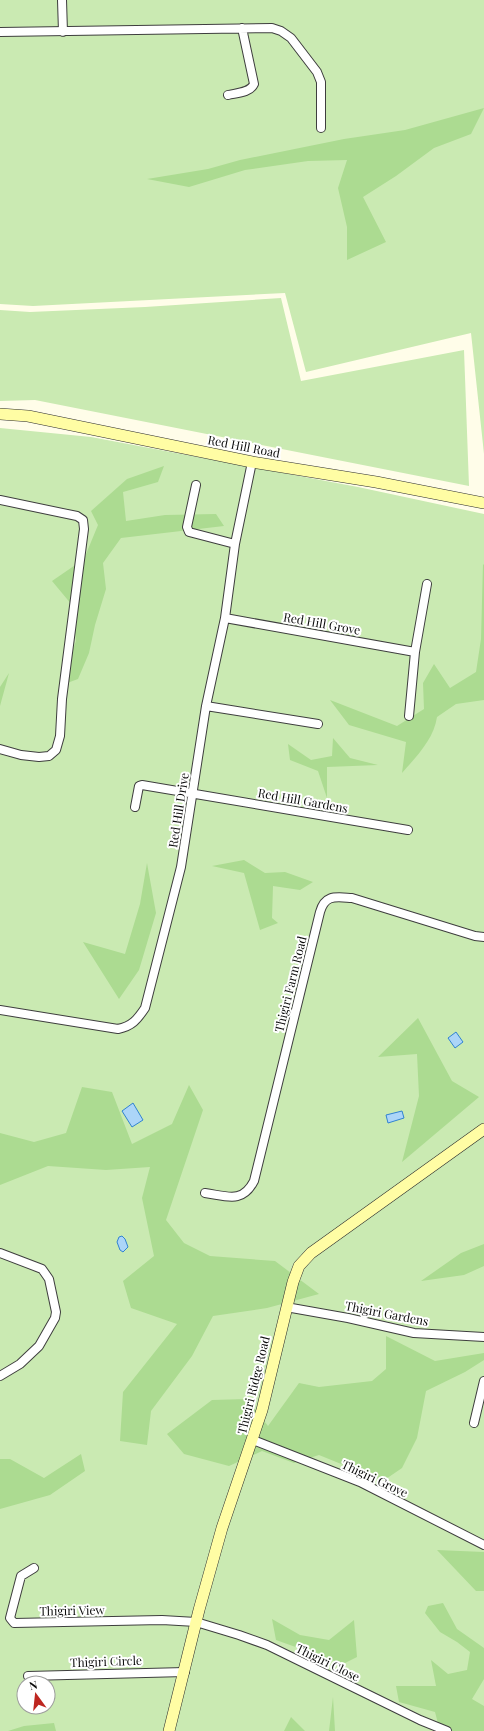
<svg xmlns="http://www.w3.org/2000/svg" width="484" height="1731" font-family="'Playfair Display',serif">
  <style>
    .green { fill: #caeab2; fill-rule: evenodd }
    .forest { fill: #acdb91 }
    .water { fill: #acd5f8; stroke: #3183d1 }
    .lines { fill: none; stroke-linecap: round; stroke-linejoin: round }
    .street-casing { stroke: #3e3e3e; stroke-width: 10 }
    .secondary-casing { stroke: #2d2d2d; stroke-width: 12 }
    .street { stroke: #fff; stroke-width: 8 }
    .secondary { stroke: #fffda4; stroke-width: 11 }
    .labels { text-anchor: middle; dominant-baseline: central; stroke-width: 4; stroke-linejoin: round; paint-order: stroke }
    .street-label { font-size: 12px; fill: #0b0b0b; stroke: #fff }
  </style>
  <rect width="100%" height="100%" fill="#fffde9"/>
  <path class="green" d="M 0,0 L 484,0 L 484,454 L 471,333 L 306,372 L 285,293 L 33,306 L 0,304 Z
    M 281,298 L 301,381 L 464,350 L 469,486 L 35,400 L 0,401 L 0,310 L 30,312 L 145,307 Z
    M 0,428 L 91,437 L 358,487 L 484,514 L 484,1731 L 0,1731 ZM 24,1683 L 48,1683 L 48,1707 L 24,1707 Z"/>
  <path class="forest" d="M 484,108 L 471,134 L 434,148 L 396,176 L 363,197 L 386,242 L 347,260 L 347,227 L 338,188 L 347,160 L 308,161 L 245,170 L 189,187 L 147,179 L 208,169 L 240,160 L 344,139 L 405,130 Z
    M 164,466 L 158,482 L 123,492 L 126,521 L 165,515 L 216,514 L 224,526 L 121,538 L 103,563 L 106,589 L 95,625 L 89,653 L 78,679 L 59,686 L 76,641 L 72,605 L 52,581 L 84,559 L 98,525 L 91,511 L 127,479 Z
    M 483,564 L 484,565 L 484,700 L 456,704 L 437,717 C 434,739 416,757 402,773 L 406,742 L 349,725 L 330,700 L 397,726 L 424,709 L 423,683 L 434,664 L 450,688 L 476,672 L 481,639 Z
    M 9,673 L 0,706 L 0,687 Z
    M 333,738 L 350,758 L 378,765 L 327,767 L 327,798 L 318,771 L 290,760 L 288,744 L 311,760 L 332,756 Z
    M 244,860 L 265,873 L 285,872 L 313,882 L 300,890 L 273,886 L 272,918 L 278,923 L 260,930 L 244,873 L 212,866 Z
    M 147,863 L 156,913 L 139,970 L 119,999 L 83,942 L 125,954 L 140,904 Z
    M 418,1018 L 452,1081 L 479,1097 L 402,1162 L 419,1096 L 417,1054 L 378,1057 Z
    M 189,1085 L 203,1110 L 166,1220 L 184,1243 L 210,1256 L 275,1261 L 319,1294 L 267,1308 L 213,1316 L 192,1356 L 151,1411 L 147,1445 L 120,1441 L 123,1392 L 177,1324 L 131,1308 L 123,1281 L 154,1256 L 142,1198 L 150,1167 L 106,1170 L 48,1166 L 0,1185 L 0,1133 L 34,1142 L 66,1133 L 82,1087 L 112,1092 L 132,1144 L 172,1124 Z
    M 484,1244 L 484,1266 L 464,1275 L 421,1281 L 461,1253 Z
    M 386,1336 L 435,1361 L 484,1353 L 484,1360 L 465,1372 L 426,1391 L 417,1438 L 402,1468 L 383,1481 L 319,1455 L 294,1463 L 262,1451 L 229,1466 L 184,1454 L 167,1434 L 212,1400 L 247,1399 L 268,1426 L 299,1383 L 319,1387 L 372,1381 L 386,1369 Z
    M 81,1454 L 85,1471 L 50,1495 L 0,1509 L 0,1459 L 10,1459 L 44,1478 Z
    M 437,1550 L 484,1552 L 484,1591 L 476,1591 Z
    M 443,1603 L 457,1629 L 484,1648 L 484,1679 L 472,1699 L 484,1706 L 484,1731 L 440,1731 L 435,1712 L 399,1702 L 396,1686 L 436,1686 L 431,1660 L 448,1674 L 467,1670 L 470,1652 L 457,1642 L 440,1632 L 425,1613 L 428,1606 Z
    M 272,1619 L 300,1635 L 329,1640 L 354,1620 L 357,1657 L 343,1664 L 276,1640 Z
    M 333,1697 L 335,1731 L 329,1731 Z
    M 291,1717 L 305,1731 L 284,1731 Z
    M 54,1723 L 56,1731 L 8,1731 L 24,1726 Z"/>
  <path class="water" d="M 456,1032 L 463,1042 L 455,1048 L 448,1038 Z
    M 133,1103 L 143,1120 L 132,1127 L 122,1111 Z
    M 402,1111 L 404,1118 L 388,1123 L 386,1115 Z
    M 122,1236 L 125,1239 L 128,1247 L 123,1252 L 120,1250 L 117,1242 L 119,1237 Z"/>
  <g class="lines">
    <g class="street-casing">
      <path id="street" d="M 62,0 L 63,32
        M 0,32 L 272,28 L 281,31 L 291,38 L 317,72 L 321,82 L 321,128
        M 228,95 C 236,93 250,93 254,84 L 242,28
        M 196,485 L 187,527 L 189,532 L 235,544
        M 0,500 L 77,516 L 83,520 L 84,529 L 62,699 L 60,736 L 56,750 L 49,756 L 39,757 L 21,755 L 0,749
        M 225,618 L 415,652
        M 206,706 L 318,724
        M 409,716 L 415,652 L 427,584
        M 135,807 L 139,786 L 142,785 L 408,830
        M 0,1010 L 118,1029 C 132,1026 137,1020 145,1008 L 181,867 L 206,706 L 225,618 L 235,544 L 252,462
        M 205,1193 C 227,1196 242,1204 254,1181 L 320,912 C 325,894 336,897 352,898 L 475,936 L 484,937
        M 0,1253 L 42,1269 L 49,1279 L 56,1312 L 55,1318 L 39,1346 L 20,1364 L 0,1376
        M 286,1307 L 348,1318 L 414,1333 L 484,1337
        M 474,1423 L 484,1381
        M 253,1440 L 360,1482 L 484,1545
        M 34,1568 L 21,1576 L 10,1618 L 14,1623 L 162,1620 L 196,1622 L 239,1635 L 267,1645 L 420,1720 L 447,1731
        M 28,1676 L 185,1672"/>
    </g>
    <g class="secondary-casing">
      <path id="secondary" d="M 0,414 L 28,416 L 252,462 L 376,482 L 484,503
        M 169,1731 L 199,1610 L 222,1528 L 262,1410 L 293,1282 L 299,1266 L 311,1253 L 484,1129"/>
    </g>
    <use href="#street" class="street"/>
    <use href="#secondary" class="secondary"/>
  </g>
  <g class="labels">
    <g class="street-label">
      <text transform="translate(244 446) rotate(11)">Red Hill Road</text>
      <text transform="translate(322 623) rotate(10)">Red Hill Grove</text>
      <text transform="translate(303 800) rotate(10)">Red Hill Gardens</text>
      <text transform="translate(178 810) rotate(-81)">Red Hill Drive</text>
      <text transform="translate(290 984) rotate(-76)">Thigiri Farm Road</text>
      <text transform="translate(387 1313) rotate(11)">Thigiri Gardens</text>
      <text transform="translate(253 1385) rotate(-76)">Thigiri Ridge Road</text>
      <text transform="translate(375 1478) rotate(25)">Thigiri Grove</text>
      <text transform="translate(72 1610) rotate(-1)">Thigiri View</text>
      <text transform="translate(106 1661) rotate(-2)">Thigiri Circle</text>
      <text transform="translate(328 1662) rotate(26)">Thigiri Close</text>
    </g>
  </g>
  <g transform="translate(36 1695) rotate(345)"><circle r="19" fill="#ffffff" stroke="#9d9d9d"/>
  <path d="M0-3L7 15L0 10L-7 15Z" fill="#be2620"/>
  <text y="-6" font-size="11" font-weight="bold" text-anchor="middle" fill="#0b0b0b">N</text>
  </g>
</svg>
